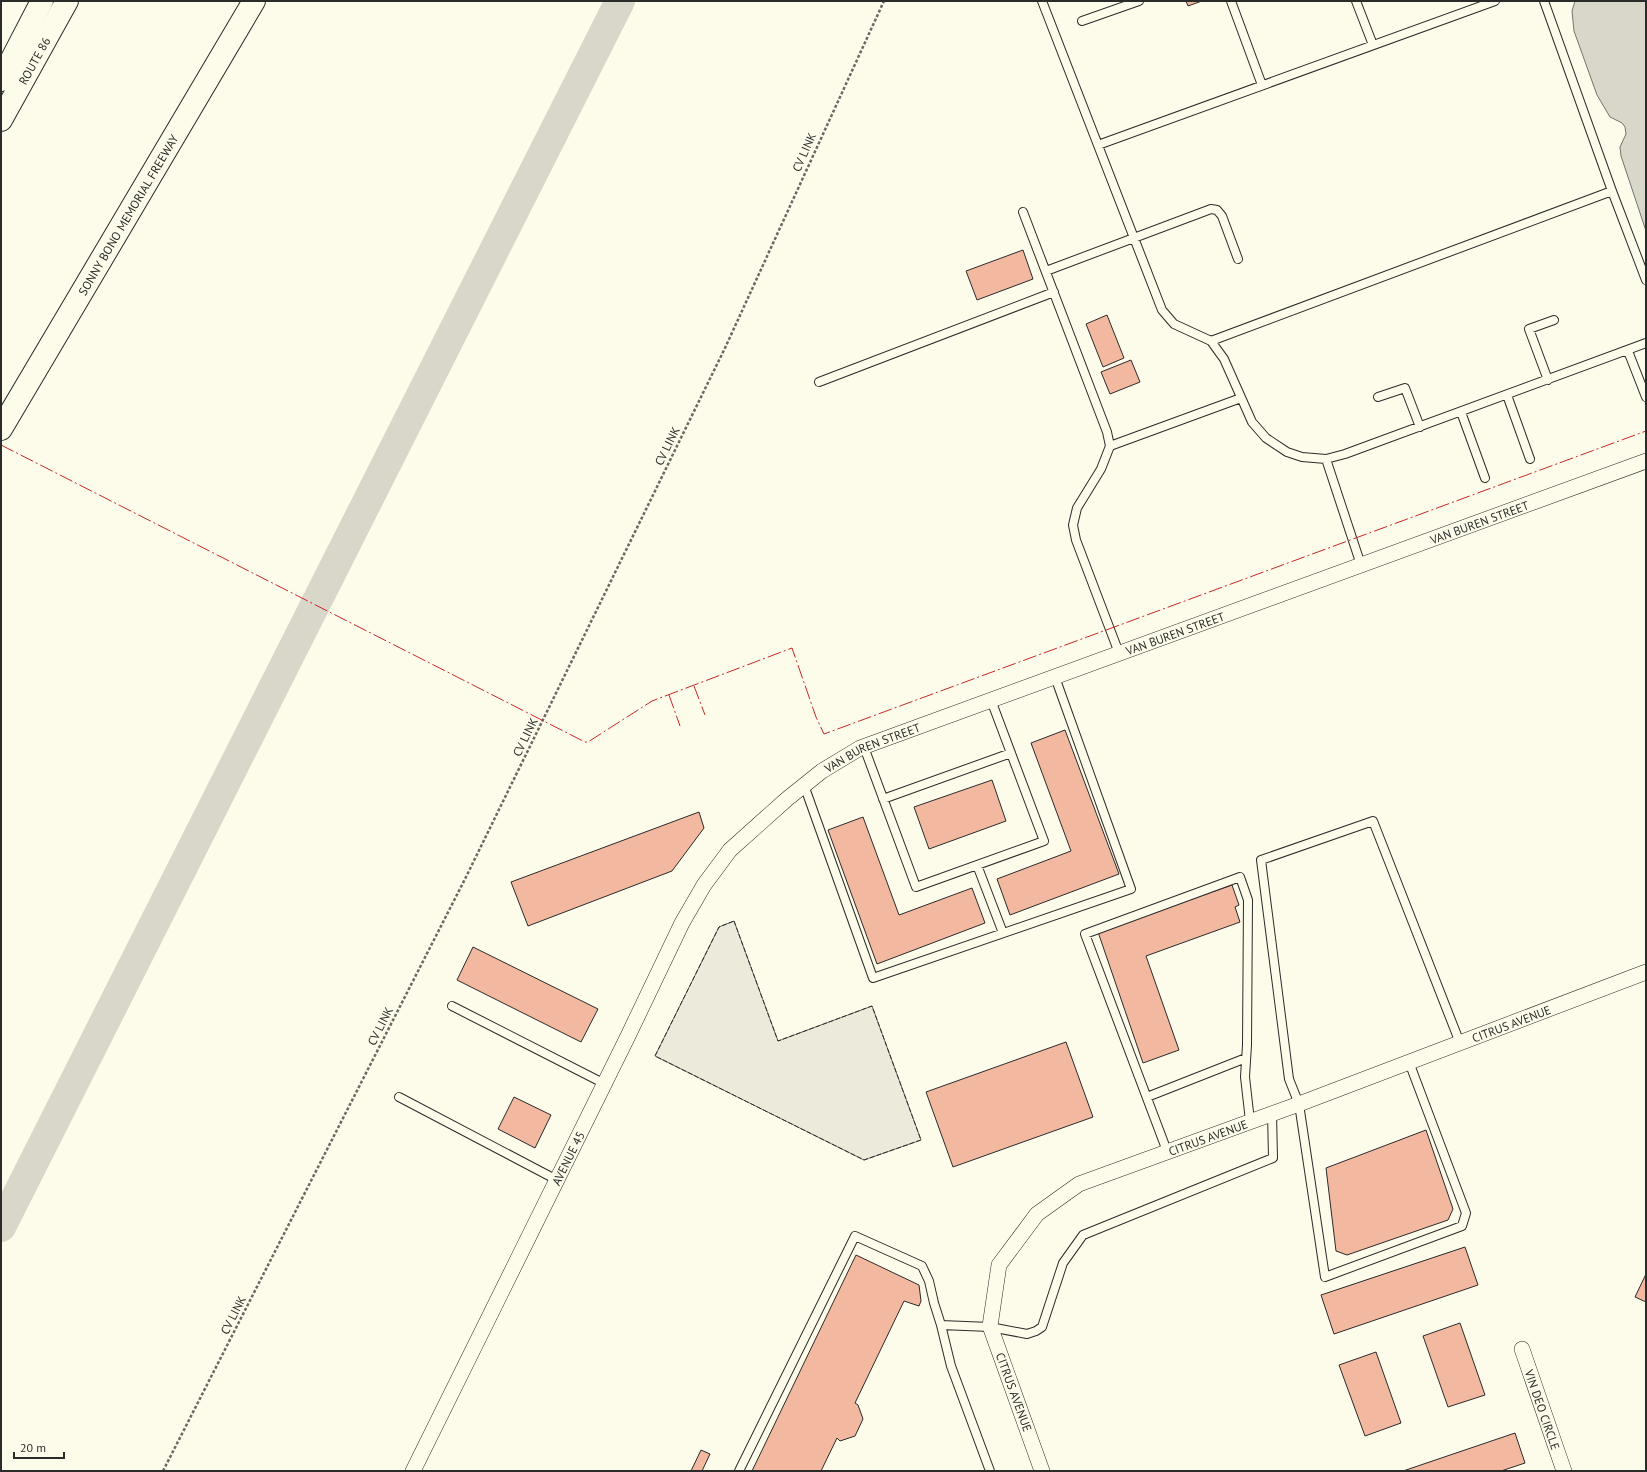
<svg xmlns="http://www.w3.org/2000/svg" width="1647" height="1472" font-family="'PT Sans',sans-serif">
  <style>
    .green { fill: #ecebdb; stroke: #74746e }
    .water { fill: #d8d7c9; stroke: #74746e }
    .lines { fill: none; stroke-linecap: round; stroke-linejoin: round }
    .river { stroke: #d8d7c9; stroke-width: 30 }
    .building { fill: #f2b8a0; stroke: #2b2b2b }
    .service-casing { stroke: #2b2b2b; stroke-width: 10 }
    .minor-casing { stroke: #2b2b2b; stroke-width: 16 }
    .motorway-casing { stroke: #2b2b2b; stroke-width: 24 }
    .path { stroke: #6a6964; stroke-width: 2.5; stroke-dasharray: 3 2; stroke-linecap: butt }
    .service { stroke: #fdfbea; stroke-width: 8 }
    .minor { stroke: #fdfbea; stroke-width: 15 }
    .motorway { stroke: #fdfbea; stroke-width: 22 }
    .fence { stroke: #2b2b2b; stroke-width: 1; stroke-dasharray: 5 2; stroke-linecap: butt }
    .power { stroke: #c62828; stroke-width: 1; stroke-dasharray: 14 3 2 3; stroke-linecap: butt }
    .labels { text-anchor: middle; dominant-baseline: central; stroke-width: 3; stroke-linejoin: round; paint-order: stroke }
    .street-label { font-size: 12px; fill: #2b2b2b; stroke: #fdfbea }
  </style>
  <rect width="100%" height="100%" fill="#fdfbea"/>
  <path class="green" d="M 734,921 L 778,1041 L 872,1006 L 921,1140 L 864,1160 L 655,1056 L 719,927 Z"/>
  <path class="water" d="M 1575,1 L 1646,1 L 1646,231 L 1621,156 L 1620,147 L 1626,134 L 1625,127 L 1622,123 L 1610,117 L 1597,95 L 1574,31 L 1572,11 Z"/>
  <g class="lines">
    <path class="river" d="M 1,1227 L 620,1"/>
  </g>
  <path class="building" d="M 1186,1 L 1202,1 L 1188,6 Z
    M 1023,250 L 1033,279 L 977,300 L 966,271 Z
    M 1107,315 L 1124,358 L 1103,367 L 1086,324 Z
    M 1131,360 L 1140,382 L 1110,394 L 1101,372 Z
    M 1065,730 L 1119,874 L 1010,915 L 997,879 L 1071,851 L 1031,743 Z
    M 992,780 L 1006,821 L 929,849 L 914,807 Z
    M 699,812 L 704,828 L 672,871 L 528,926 L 511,882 Z
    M 863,817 L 899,915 L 972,888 L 985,923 L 877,964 L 828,830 Z
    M 1232,885 L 1239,905 L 1235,907 L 1240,922 L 1146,956 L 1179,1050 L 1143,1063 L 1098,932 Z
    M 473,947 L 598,1009 L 581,1042 L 457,980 Z
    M 1066,1042 L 1093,1117 L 953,1167 L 926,1092 Z
    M 514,1097 L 551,1115 L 535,1148 L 498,1129 Z
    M 1426,1130 L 1453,1209 L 1448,1220 L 1347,1255 L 1336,1251 L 1326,1168 Z
    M 1465,1247 L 1478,1285 L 1334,1334 L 1321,1295 Z
    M 856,1255 L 919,1285 L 921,1301 L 919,1306 L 904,1301 L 855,1403 L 858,1405 L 863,1419 L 855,1436 L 840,1441 L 837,1438 L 821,1471 L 752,1471 Z
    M 1646,1274 L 1646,1302 L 1635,1297 Z
    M 1460,1323 L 1485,1395 L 1448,1407 L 1423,1336 Z
    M 1376,1352 L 1401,1423 L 1365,1436 L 1339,1365 Z
    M 1515,1433 L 1525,1463 L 1501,1471 L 1403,1471 Z
    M 701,1450 L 710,1454 L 702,1471 L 691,1471 Z"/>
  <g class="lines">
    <g class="service-casing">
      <path id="service" d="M 1042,1 L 1162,310 L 1174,324 L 1211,341 L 1224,359 L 1252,422 L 1266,438 L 1287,452 L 1302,457 L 1326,459 L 1345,454 L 1646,343
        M 1231,1 L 1262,85
        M 1356,1 L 1373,45
        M 1544,1 L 1612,191 L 1646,280
        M 1082,21 L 1139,1
        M 1098,145 L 1495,1
        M 1023,212 L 1107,432 L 1110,446 L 1101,469 L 1077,508 L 1073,525 L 1076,540 L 1119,653
        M 1046,271 L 1211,209 L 1217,210 L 1222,216 L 1238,259
        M 1211,341 L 1612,191
        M 1628,351 L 1646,397
        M 1548,380 L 1529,329 L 1554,320
        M 819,382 L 1054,292
        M 1507,395 L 1530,459
        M 1378,397 L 1405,388 L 1420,427
        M 1461,412 L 1485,478
        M 1110,446 L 1241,398
        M 1326,459 L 1361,565
        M 864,747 L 916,887 L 1044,841 L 991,700
        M 804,785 L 873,978 L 1131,889 L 1055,677
        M 883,799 L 1011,753
        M 977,865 L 1003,933
        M 452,1006 L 605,1084
        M 1409,1062 L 1466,1213 L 1462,1226 L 1325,1277 L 1299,1104 L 1289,1079 L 1261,860 L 1373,821 L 1460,1043
        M 399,1097 L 557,1180
        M 1147,1097 L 1246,1058
        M 1167,1151 L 1085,934 L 1240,877 L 1248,900 L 1247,1045 L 1245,1077 L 1250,1121
        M 941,1325 L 951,1366 L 990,1471
        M 739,1471 L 855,1236 L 922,1266 L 929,1281 L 934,1303 L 941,1325 L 990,1327 L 1027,1334 L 1036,1331 L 1042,1327 L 1063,1263 L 1083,1235 L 1273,1158 L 1272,1113"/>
    </g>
    <g class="minor-casing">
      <g id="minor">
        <path id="s1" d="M 1522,1349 L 1564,1471"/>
        <path id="s2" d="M 413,1471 L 628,1036 L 682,923 L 704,885 L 730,850 L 787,799 L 822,771 L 860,748 L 1646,461"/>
        <path id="s3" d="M 1042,1471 L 990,1326 L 999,1265 L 1037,1214 L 1079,1184 L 1299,1104 L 1646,972"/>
      </g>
    </g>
    <g class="motorway-casing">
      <g id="motorway">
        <path d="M 1,80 L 42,1"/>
        <path id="s4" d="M 1,120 L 67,1"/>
        <path id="s5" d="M 1,429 L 254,1"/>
      </g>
    </g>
    <path class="path" d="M 163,1471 L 465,879 L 725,348 L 884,1"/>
    <use href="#service" class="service"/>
    <use href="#minor" class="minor"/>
    <use href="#motorway" class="motorway"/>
    <path class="fence" d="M 734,921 L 778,1041 L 872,1006 L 921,1140 L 864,1160 L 655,1056 L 719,927 Z"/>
    <path class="power" d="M 1,445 L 585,742 L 588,742 L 652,701 L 792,648 L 816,717 L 824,734 L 1646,431
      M 694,686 L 705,715
      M 669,695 L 680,726"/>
  </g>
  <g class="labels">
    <g class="street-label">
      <text stroke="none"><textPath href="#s4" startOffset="68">ROUTE 86</textPath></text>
      <text transform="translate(804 152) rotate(-66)">CV LINK</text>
      <text stroke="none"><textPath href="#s5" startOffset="249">SONNY BONO MEMORIAL FREEWAY</textPath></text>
      <text transform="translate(667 446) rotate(-64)">CV LINK</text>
      <text stroke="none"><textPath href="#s2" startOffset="1523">VAN BUREN STREET</textPath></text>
      <text stroke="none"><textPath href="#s2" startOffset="1199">VAN BUREN STREET</textPath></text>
      <text transform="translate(525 737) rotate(-64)">CV LINK</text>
      <text stroke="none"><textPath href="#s2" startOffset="875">VAN BUREN STREET</textPath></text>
      <text stroke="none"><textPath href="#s3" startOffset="792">CITRUS AVENUE</textPath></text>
      <text transform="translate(380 1026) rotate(-63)">CV LINK</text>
      <text stroke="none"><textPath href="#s3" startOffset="468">CITRUS AVENUE</textPath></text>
      <text stroke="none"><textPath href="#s2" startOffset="349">AVENUE 45</textPath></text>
      <text transform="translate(233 1315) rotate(-63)">CV LINK</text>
      <text transform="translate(1014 1392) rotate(70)">CITRUS AVENUE</text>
      <text stroke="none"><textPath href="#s1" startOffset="64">VIN DEO CIRCLE</textPath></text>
    </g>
  </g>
  <rect width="1647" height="1472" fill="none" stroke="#2b2b2b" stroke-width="4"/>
  <path d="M14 1452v6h50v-6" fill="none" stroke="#2b2b2b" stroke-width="2"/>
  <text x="20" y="1452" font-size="12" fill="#2b2b2b" stroke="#fdfbea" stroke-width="3" paint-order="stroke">20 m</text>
</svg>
